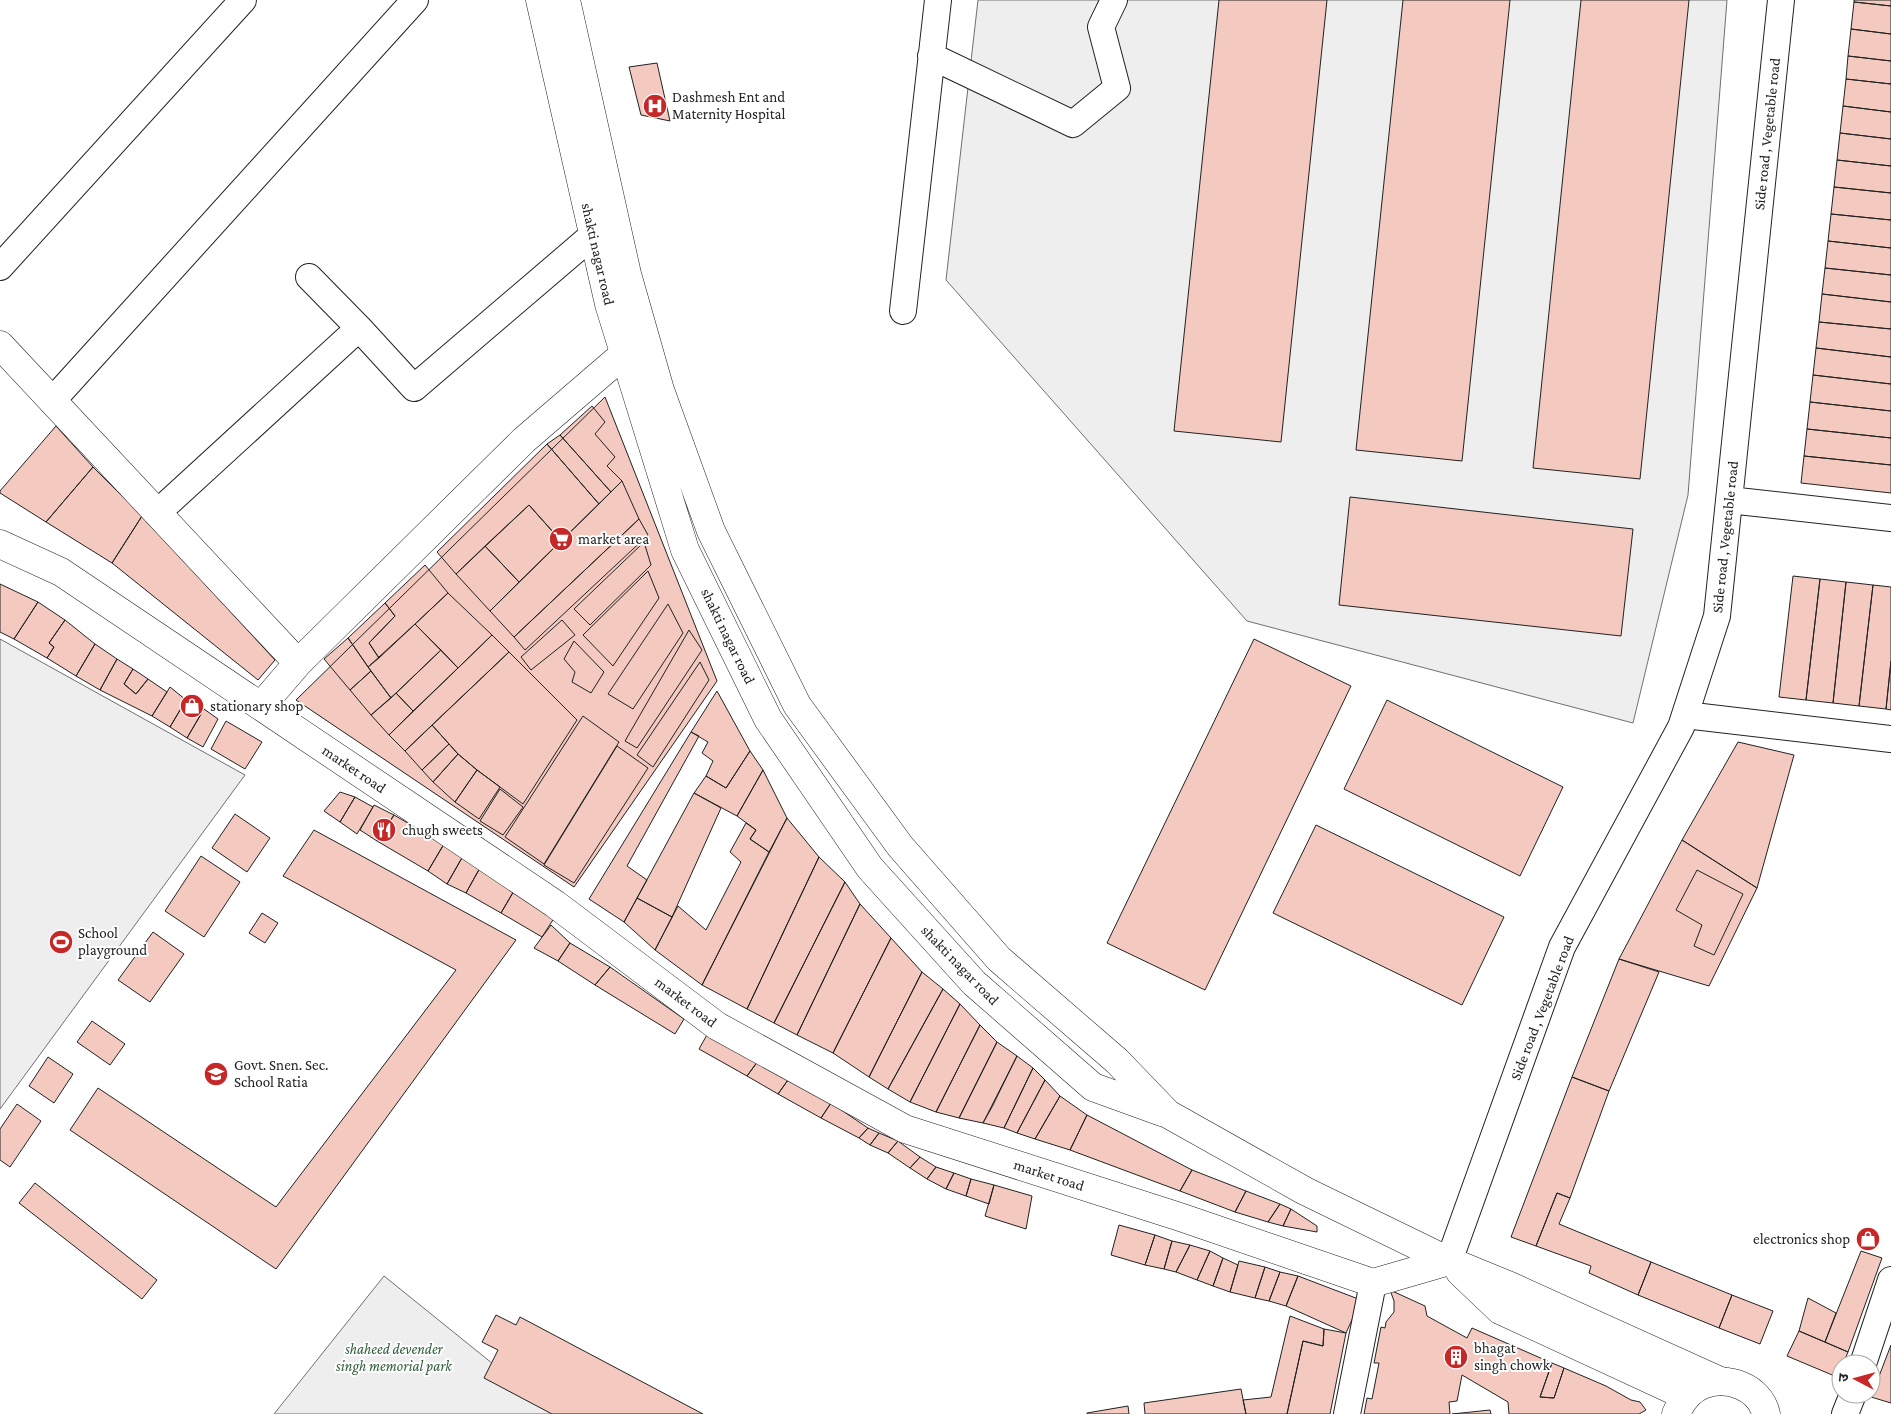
<svg xmlns="http://www.w3.org/2000/svg" width="1891" height="1414" font-family="'Crimson Pro','Noto Sans Devanagari',serif">
  <style>
    .green { fill: #eee; stroke: #6f6f6f }
    .building { fill: #f3c9c0; stroke: #222 }
    .lines { fill: none; stroke-linecap: round; stroke-linejoin: round }
    .street-casing { stroke: #222; stroke-width: 28 }
    .secondary-casing { stroke: #222; stroke-width: 29 }
    .primary-casing { stroke: #222; stroke-width: 29 }
    .street { stroke: #fff; stroke-width: 26 }
    .secondary { stroke: #fff; stroke-width: 28 }
    .primary { stroke: #fff; stroke-width: 28 }
    .labels { text-anchor: middle; dominant-baseline: central; stroke-width: 4; stroke-linejoin: round; paint-order: stroke }
    .poi-label { font-size: 15px; fill: #222; stroke: #fff; text-anchor: start }
    .street-label { font-size: 15px; fill: #222; stroke: #fff }
    .park-label { font-size: 15px; font-style: italic; fill: #2f5e38; stroke: #fff }
  </style>
  <rect width="100%" height="100%" fill="#fff"/>
  <path class="green" d="M 978,0 L 1727,0 L 1688,495 L 1633,723 L 1247,621 L 946,280 Z
    M 0,639 L 245,775 L 0,1109 Z
    M 384,1276 L 555,1414 L 274,1414 Z"/>
  <path class="building" d="M 1219,0 L 1327,0 L 1281,442 L 1174,431 Z
    M 1403,0 L 1510,0 L 1462,461 L 1356,450 Z
    M 1581,0 L 1689,0 L 1640,479 L 1533,468 Z
    M 1854,0 L 1891,0 L 1891,6 L 1854,2 Z
    M 1854,2 L 1891,6 L 1891,34 L 1851,29 Z
    M 1851,29 L 1891,34 L 1891,61 L 1848,56 Z
    M 1848,56 L 1891,61 L 1891,84 L 1846,79 Z
    M 657,63 L 670,121 L 641,115 L 629,67 Z
    M 1846,79 L 1891,84 L 1891,112 L 1843,106 Z
    M 1843,106 L 1891,112 L 1891,139 L 1840,133 Z
    M 1840,133 L 1891,139 L 1891,166 L 1837,160 Z
    M 1837,160 L 1891,166 L 1891,193 L 1834,187 Z
    M 1834,187 L 1891,193 L 1891,220 L 1831,214 Z
    M 1831,214 L 1891,220 L 1891,248 L 1828,241 Z
    M 1828,241 L 1891,248 L 1891,275 L 1825,268 Z
    M 1825,268 L 1891,275 L 1891,302 L 1822,294 Z
    M 1822,294 L 1891,302 L 1891,329 L 1819,322 Z
    M 1819,322 L 1891,329 L 1891,357 L 1816,348 Z
    M 1816,348 L 1891,357 L 1891,384 L 1813,375 Z
    M 1813,375 L 1891,384 L 1891,411 L 1810,402 Z
    M 605,397 L 717,681 L 574,887 L 296,700 Z
    M 1810,402 L 1891,411 L 1891,438 L 1807,429 Z
    M 592,406 L 605,422 L 595,434 L 615,457 L 607,466 L 622,481 L 611,492 L 560,435 Z
    M 56,426 L 93,467 L 46,522 L 0,493 L 0,491 Z
    M 1807,429 L 1891,438 L 1891,465 L 1804,456 Z
    M 560,435 L 611,492 L 599,504 L 547,444 Z
    M 547,444 L 599,504 L 561,541 L 529,505 L 456,574 L 437,552 Z
    M 1804,456 L 1891,465 L 1891,493 L 1801,483 Z
    M 93,467 L 142,516 L 112,563 L 46,522 Z
    M 622,481 L 639,519 L 514,637 L 490,611 Z
    M 1350,497 L 1633,529 L 1621,636 L 1339,605 Z
    M 529,505 L 561,541 L 519,582 L 485,546 Z
    M 142,516 L 275,660 L 258,680 L 112,563 Z
    M 639,519 L 648,535 L 525,650 L 514,637 Z
    M 644,542 L 651,565 L 590,625 L 574,609 Z
    M 485,546 L 519,582 L 490,611 L 456,574 Z
    M 425,565 L 448,593 L 379,658 L 369,643 L 395,616 L 385,603 Z
    M 648,571 L 659,598 L 613,666 L 583,635 Z
    M 1793,576 L 1820,579 L 1806,700 L 1779,697 Z
    M 1820,579 L 1846,582 L 1833,703 L 1806,700 Z
    M 1846,582 L 1873,585 L 1859,706 L 1833,703 Z
    M 0,584 L 38,602 L 14,639 L 0,632 Z
    M 1873,585 L 1891,587 L 1891,661 L 1886,709 L 1859,706 Z
    M 448,593 L 492,635 L 458,668 L 415,624 Z
    M 38,602 L 65,620 L 49,643 L 54,647 L 47,658 L 14,639 Z
    M 385,603 L 395,616 L 369,643 L 379,658 L 368,667 L 348,638 Z
    M 668,604 L 683,633 L 633,709 L 608,694 Z
    M 65,620 L 95,644 L 76,676 L 47,658 L 54,647 L 49,643 Z
    M 562,620 L 575,635 L 531,670 L 521,657 Z
    M 415,624 L 441,650 L 391,698 L 368,667 Z
    M 689,630 L 702,650 L 637,748 L 625,741 Z
    M 492,635 L 509,652 L 405,751 L 389,735 Z
    M 348,638 L 371,671 L 350,690 L 324,659 Z
    M 1254,639 L 1351,686 L 1205,990 L 1107,943 Z
    M 574,641 L 604,672 L 591,693 L 572,682 L 575,672 L 564,659 Z
    M 95,644 L 117,659 L 100,690 L 76,676 Z
    M 441,650 L 458,668 L 413,711 L 396,693 Z
    M 509,652 L 577,720 L 523,804 L 477,770 L 458,754 L 432,725 Z
    M 117,659 L 133,669 L 124,684 L 136,694 L 148,679 L 167,692 L 152,716 L 100,690 Z
    M 1891,661 L 1891,710 L 1886,709 Z
    M 700,662 L 709,680 L 653,767 L 637,755 Z
    M 133,669 L 148,679 L 136,694 L 124,684 Z
    M 371,671 L 391,698 L 371,715 L 350,690 Z
    M 170,687 L 186,700 L 170,727 L 152,716 Z
    M 717,691 L 750,751 L 726,788 L 706,776 L 713,761 L 702,753 L 708,742 L 691,732 Z
    M 396,693 L 413,711 L 389,735 L 371,715 Z
    M 186,700 L 204,709 L 187,738 L 170,727 Z
    M 1387,700 L 1563,787 L 1520,876 L 1344,789 Z
    M 204,709 L 218,719 L 203,747 L 187,738 Z
    M 583,716 L 619,742 L 544,864 L 505,837 Z
    M 226,721 L 262,742 L 245,769 L 211,749 Z
    M 432,725 L 449,744 L 422,770 L 405,751 Z
    M 691,732 L 699,736 L 627,866 L 647,880 L 624,922 L 589,899 Z
    M 1738,742 L 1794,755 L 1757,888 L 1682,840 Z
    M 449,744 L 458,754 L 433,782 L 422,770 Z
    M 617,746 L 648,768 L 574,883 L 544,865 Z
    M 750,751 L 763,770 L 737,816 L 694,793 L 706,776 L 726,788 Z
    M 458,754 L 477,770 L 455,802 L 433,782 Z
    M 477,770 L 500,787 L 479,819 L 455,802 Z
    M 763,770 L 787,818 L 769,852 L 750,839 L 756,830 L 737,816 Z
    M 500,789 L 523,807 L 503,835 L 480,821 Z
    M 340,792 L 355,797 L 340,822 L 324,811 Z
    M 694,793 L 721,808 L 672,917 L 637,898 Z
    M 355,797 L 373,807 L 357,834 L 340,822 Z
    M 374,805 L 394,815 L 377,841 L 360,830 Z
    M 235,814 L 270,838 L 247,872 L 212,848 Z
    M 394,815 L 444,844 L 428,871 L 377,841 Z
    M 787,818 L 819,857 L 747,1009 L 702,985 Z
    M 746,823 L 756,830 L 750,839 L 769,852 L 702,985 L 655,950 L 678,906 L 706,930 L 741,862 L 730,852 Z
    M 1316,825 L 1504,917 L 1462,1005 L 1273,913 Z
    M 314,830 L 516,940 L 276,1269 L 70,1130 L 98,1088 L 276,1207 L 456,970 L 283,876 Z
    M 1682,840 L 1757,888 L 1709,986 L 1619,959 Z
    M 444,844 L 463,856 L 447,884 L 428,871 Z
    M 201,856 L 240,882 L 204,937 L 165,911 Z
    M 463,856 L 481,866 L 466,893 L 447,884 Z
    M 819,857 L 845,882 L 774,1023 L 747,1009 Z
    M 481,866 L 515,889 L 501,913 L 466,893 Z
    M 1697,870 L 1743,894 L 1714,955 L 1694,946 L 1702,925 L 1676,910 Z
    M 845,882 L 860,904 L 797,1035 L 774,1023 Z
    M 515,889 L 556,915 L 542,937 L 501,913 Z
    M 637,898 L 672,917 L 655,950 L 624,922 Z
    M 860,904 L 891,938 L 833,1053 L 797,1035 Z
    M 262,913 L 278,923 L 265,943 L 249,933 Z
    M 551,925 L 570,943 L 558,961 L 534,948 Z
    M 153,932 L 184,954 L 150,1002 L 118,980 Z
    M 891,938 L 922,972 L 869,1077 L 833,1053 Z
    M 570,943 L 610,967 L 595,985 L 558,961 Z
    M 1619,959 L 1659,972 L 1609,1091 L 1572,1077 Z
    M 610,967 L 684,1019 L 675,1034 L 595,985 Z
    M 922,972 L 943,989 L 888,1089 L 869,1077 Z
    M 943,989 L 960,1004 L 910,1102 L 888,1089 Z
    M 960,1004 L 980,1025 L 936,1112 L 910,1102 Z
    M 92,1021 L 125,1044 L 110,1065 L 77,1042 Z
    M 980,1025 L 997,1042 L 959,1118 L 936,1112 Z
    M 708,1033 L 758,1061 L 747,1076 L 699,1049 Z
    M 997,1042 L 1017,1056 L 992,1107 L 983,1123 L 959,1118 Z
    M 1017,1056 L 1033,1068 L 1004,1128 L 983,1123 Z
    M 48,1057 L 73,1074 L 54,1103 L 29,1086 Z
    M 758,1061 L 788,1080 L 778,1094 L 747,1076 Z
    M 1033,1068 L 1045,1080 L 1017,1133 L 1004,1128 Z
    M 1572,1077 L 1609,1091 L 1570,1198 L 1557,1193 L 1536,1246 L 1511,1237 Z
    M 788,1080 L 831,1103 L 821,1118 L 778,1094 Z
    M 1045,1080 L 1060,1096 L 1035,1139 L 1017,1133 Z
    M 1060,1096 L 1087,1115 L 1070,1150 L 1035,1139 Z
    M 831,1103 L 868,1128 L 859,1138 L 821,1118 Z
    M 17,1104 L 41,1121 L 10,1167 L 0,1160 L 0,1129 Z
    M 1087,1115 L 1192,1170 L 1180,1191 L 1070,1150 Z
    M 868,1128 L 879,1133 L 870,1145 L 859,1138 Z
    M 879,1133 L 898,1141 L 888,1153 L 870,1145 Z
    M 898,1141 L 920,1157 L 910,1168 L 888,1153 Z
    M 920,1157 L 936,1167 L 927,1179 L 910,1168 Z
    M 936,1167 L 954,1173 L 946,1189 L 927,1179 Z
    M 1192,1170 L 1246,1191 L 1235,1212 L 1180,1191 Z
    M 954,1173 L 971,1179 L 966,1196 L 946,1189 Z
    M 971,1179 L 994,1185 L 989,1204 L 966,1196 Z
    M 35,1183 L 157,1280 L 142,1299 L 19,1203 Z
    M 994,1185 L 1032,1196 L 1026,1229 L 985,1216 Z
    M 1246,1191 L 1280,1204 L 1268,1222 L 1235,1212 Z
    M 1557,1193 L 1570,1198 L 1559,1224 L 1651,1262 L 1638,1295 L 1589,1273 L 1591,1266 L 1536,1246 Z
    M 1280,1204 L 1291,1209 L 1283,1226 L 1268,1222 Z
    M 1291,1209 L 1317,1226 L 1317,1232 L 1283,1226 Z
    M 1119,1225 L 1155,1235 L 1145,1265 L 1111,1255 Z
    M 1155,1235 L 1172,1241 L 1164,1269 L 1145,1265 Z
    M 1172,1241 L 1190,1245 L 1176,1272 L 1164,1269 Z
    M 1190,1245 L 1210,1251 L 1197,1280 L 1176,1272 Z
    M 1210,1251 L 1223,1258 L 1213,1286 L 1197,1280 Z
    M 1861,1251 L 1882,1258 L 1848,1352 L 1825,1342 Z
    M 1223,1258 L 1238,1265 L 1230,1292 L 1213,1286 Z
    M 1239,1261 L 1265,1267 L 1255,1298 L 1230,1292 Z
    M 1651,1262 L 1732,1295 L 1719,1328 L 1638,1295 Z
    M 1265,1267 L 1280,1272 L 1269,1301 L 1255,1298 Z
    M 1280,1272 L 1298,1276 L 1286,1306 L 1269,1301 Z
    M 1298,1276 L 1361,1300 L 1346,1333 L 1286,1306 Z
    M 1390,1290 L 1425,1306 L 1427,1316 L 1467,1338 L 1472,1328 L 1552,1363 L 1540,1397 L 1554,1398 L 1564,1368 L 1606,1386 L 1631,1400 L 1640,1402 L 1646,1410 L 1639,1414 L 1509,1414 L 1508,1402 L 1462,1375 L 1457,1401 L 1449,1402 L 1450,1414 L 1364,1414 L 1367,1398 L 1372,1399 L 1379,1363 L 1374,1363 L 1381,1327 L 1385,1328 L 1386,1322 L 1394,1312 L 1394,1301 Z
    M 1732,1295 L 1773,1311 L 1760,1344 L 1719,1328 Z
    M 1808,1298 L 1836,1313 L 1825,1342 L 1799,1331 Z
    M 496,1315 L 516,1325 L 520,1317 L 703,1414 L 552,1414 L 484,1378 L 498,1350 L 482,1342 Z
    M 1290,1316 L 1324,1329 L 1323,1346 L 1303,1341 L 1287,1414 L 1246,1414 L 1243,1400 L 1271,1397 Z
    M 1324,1329 L 1346,1333 L 1330,1414 L 1287,1414 L 1303,1341 L 1323,1346 Z
    M 1799,1331 L 1848,1352 L 1843,1364 L 1841,1364 L 1837,1377 L 1787,1356 Z
    M 1891,1345 L 1891,1403 L 1871,1397 Z
    M 1552,1363 L 1564,1368 L 1554,1398 L 1540,1397 Z
    M 1241,1389 L 1246,1414 L 1145,1414 L 1144,1403 Z
    M 1128,1406 L 1129,1414 L 1087,1414 L 1087,1413 Z
    M 1490,1410 L 1491,1414 L 1452,1414 Z"/>
  <g class="lines">
    <g class="street-casing">
      <path id="street" d="M 931,56 L 1073,124 L 1117,88 L 1101,27 L 1114,0
        M 0,267 L 243,0
        M 309,277 L 359,328 L 414,388 L 593,235
        M 903,311 L 938,0
        M 52,401 L 415,0
        M 1729,500 L 1891,518
        M 157,513 L 359,328
        M 1685,715 L 1891,739
        M 1449,1261 L 1562,947 L 1681,727 L 1717,616 L 1781,0
        M 1863,1364 L 1891,1280
        M 1347,1414 L 1373,1283
        M 1845,1414 L 1853,1394"/>
    </g>
    <g class="secondary-casing">
      <path id="secondary" d="M 540,0 L 609,304 L 685,550 L 768,719 L 870,868 L 974,983 L 1093,1087 L 1162,1112
        M 566,0 L 627,274 L 660,390 L 711,531 L 797,705 L 900,846 L 999,959 L 1117,1061 L 1168,1114 L 1305,1191 L 1449,1261 L 1510,1286 L 1720,1381
        M 0,345 L 298,663
        M 0,544 L 61,572 L 555,904 L 717,1026 L 905,1129 L 1180,1217 L 1373,1283 L 1449,1261
        M 261,706 L 298,663 L 524,440 L 624,354 L 639,346
        M 1460,1272 L 1500,1310 L 1686,1396"/>
    </g>
    <g class="primary-casing">
      <path id="primary" d="M 1676,1414 C 1681,1402 1690,1390 1702,1385 C 1727,1375 1760,1387 1766,1414"/>
    </g>
    <use href="#street" class="street"/>
    <use href="#secondary" class="secondary"/>
    <use href="#primary" class="primary"/>
  </g>
  <defs>
    <g id="hospital-disc" transform="scale(1.25)"><circle r="9.5" fill="#c62828" stroke="#fff"/><path d="M-5-5h3v3.5h4V-5h3V5h-3V1.5h-4V5h-3Z" fill="#fff"/></g>
    <g id="supermarket-disc" transform="scale(1.25)"><circle r="9.5" fill="#c62828" stroke="#fff"/><path d="M-6-5.5h2.5l.6 2H6L4.5 2H-2.5L-4.4-4H-6ZM-1.5 3.2a1.3 1.3 0 1 0 .1 0ZM3 3.2a1.3 1.3 0 1 0 .1 0Z" fill="#fff"/></g>
    <g id="shop-disc" transform="scale(1.25)"><circle r="9.5" fill="#c62828" stroke="#fff"/><path d="M-5-2.5h2.3a2.7 3.5 0 0 1 5.4 0H5L5.5 6h-11ZM-1.5-2.5h3a1.5 2.3 0 0 0-3 0Z" fill="#fff"/></g>
    <g id="restaurant-disc" transform="scale(1.25)"><circle r="9.5" fill="#c62828" stroke="#fff"/><path d="M-5-6h1v4h1v-4h1v4h1v-4h1v5L-1.5 .5V6h-2V.5L-5-1ZM5-6V6H3V1.5H1.5Q1.5-4 5-6Z" fill="#fff"/></g>
    <g id="stadium-disc" transform="scale(1.25)"><circle r="9.5" fill="#c62828" stroke="#fff"/><path d="M0-5a6.5 5 0 1 0 0 10a6.5 5 0 1 0 0-10ZM-3.5-1.8h7v3.6h-7Z" fill="#fff"/></g>
    <g id="school-disc" transform="scale(1.25)"><circle r="9.5" fill="#c62828" stroke="#fff"/><path d="M0-5L7-2L0 1L-7-2ZM-4 1L0 2.5L4 1V4Q0 6-4 4Z" fill="#fff"/></g>
    <g id="building-disc" transform="scale(1.25)"><circle r="9.5" fill="#c62828" stroke="#fff"/><path d="M-4-6H4V6H1V3H-1V6H-4ZM-2.5-4.3h1.7v1.8h-1.7ZM.8-4.3h1.7v1.8H.8ZM-2.5-1h1.7V.8h-1.7ZM.8-1h1.7V.8H.8Z" fill="#fff"/></g>
  </defs>
  <g fill-rule="evenodd">
    <use href="#hospital-disc" x="655" y="106"/>
    <use href="#supermarket-disc" x="561" y="539"/>
    <use href="#shop-disc" x="192" y="706"/>
    <use href="#restaurant-disc" x="384" y="830"/>
    <use href="#stadium-disc" x="61" y="942"/>
    <use href="#school-disc" x="216" y="1074"/>
    <use href="#shop-disc" x="1868" y="1239"/>
    <use href="#building-disc" x="1456" y="1357"/>
  </g>
  <g class="labels">
    <g class="poi-label">
      <text x="672" y="97">Dashmesh Ent and<tspan x="672" dy="17">Maternity Hospital</tspan></text>
      <text x="578" y="539">market area</text>
      <text x="210" y="706">stationary shop</text>
      <text x="402" y="830">chugh sweets</text>
      <text x="78" y="933">School<tspan x="78" dy="17">playground</tspan></text>
      <text x="234" y="1065">Govt. Snen. Sec.<tspan x="234" dy="17">School Ratia</tspan></text>
      <text x="1850" y="1239" text-anchor="end">electronics shop</text>
      <text x="1474" y="1348">bhagat<tspan x="1474" dy="17">singh chowk</tspan></text>
    </g>
    <g class="street-label">
      <text transform="translate(1767 134) rotate(-84)">Side road , Vegetable road</text>
      <text transform="translate(598 254) rotate(77)">shakti nagar road</text>
      <text transform="translate(1725 537) rotate(-84)">Side road , Vegetable road</text>
      <text transform="translate(728 636) rotate(64)">shakti nagar road</text>
      <text transform="translate(354 769) rotate(34)">market road</text>
      <text transform="translate(960 965) rotate(46)">shakti nagar road</text>
      <text transform="translate(686 1002) rotate(37)">market road</text>
      <text transform="translate(1542 1008) rotate(-69)">Side road , Vegetable road</text>
      <text transform="translate(1049 1175) rotate(18)">market road</text>
    </g>
    <g class="park-label">
      <text x="394" y="1349">shaheed devender<tspan x="394" dy="17">singh memorial park</tspan></text>
    </g>
  </g>
  <g transform="translate(1856 1379) rotate(276)"><circle r="24" fill="#ffffff" stroke="#a7a7a7"/>
  <path d="M0-4L9 19L0 12L-9 19Z" fill="#c62828"/>
  <text y="-8" font-size="14" font-weight="bold" text-anchor="middle" fill="#222222">उ</text>
  </g>
</svg>
